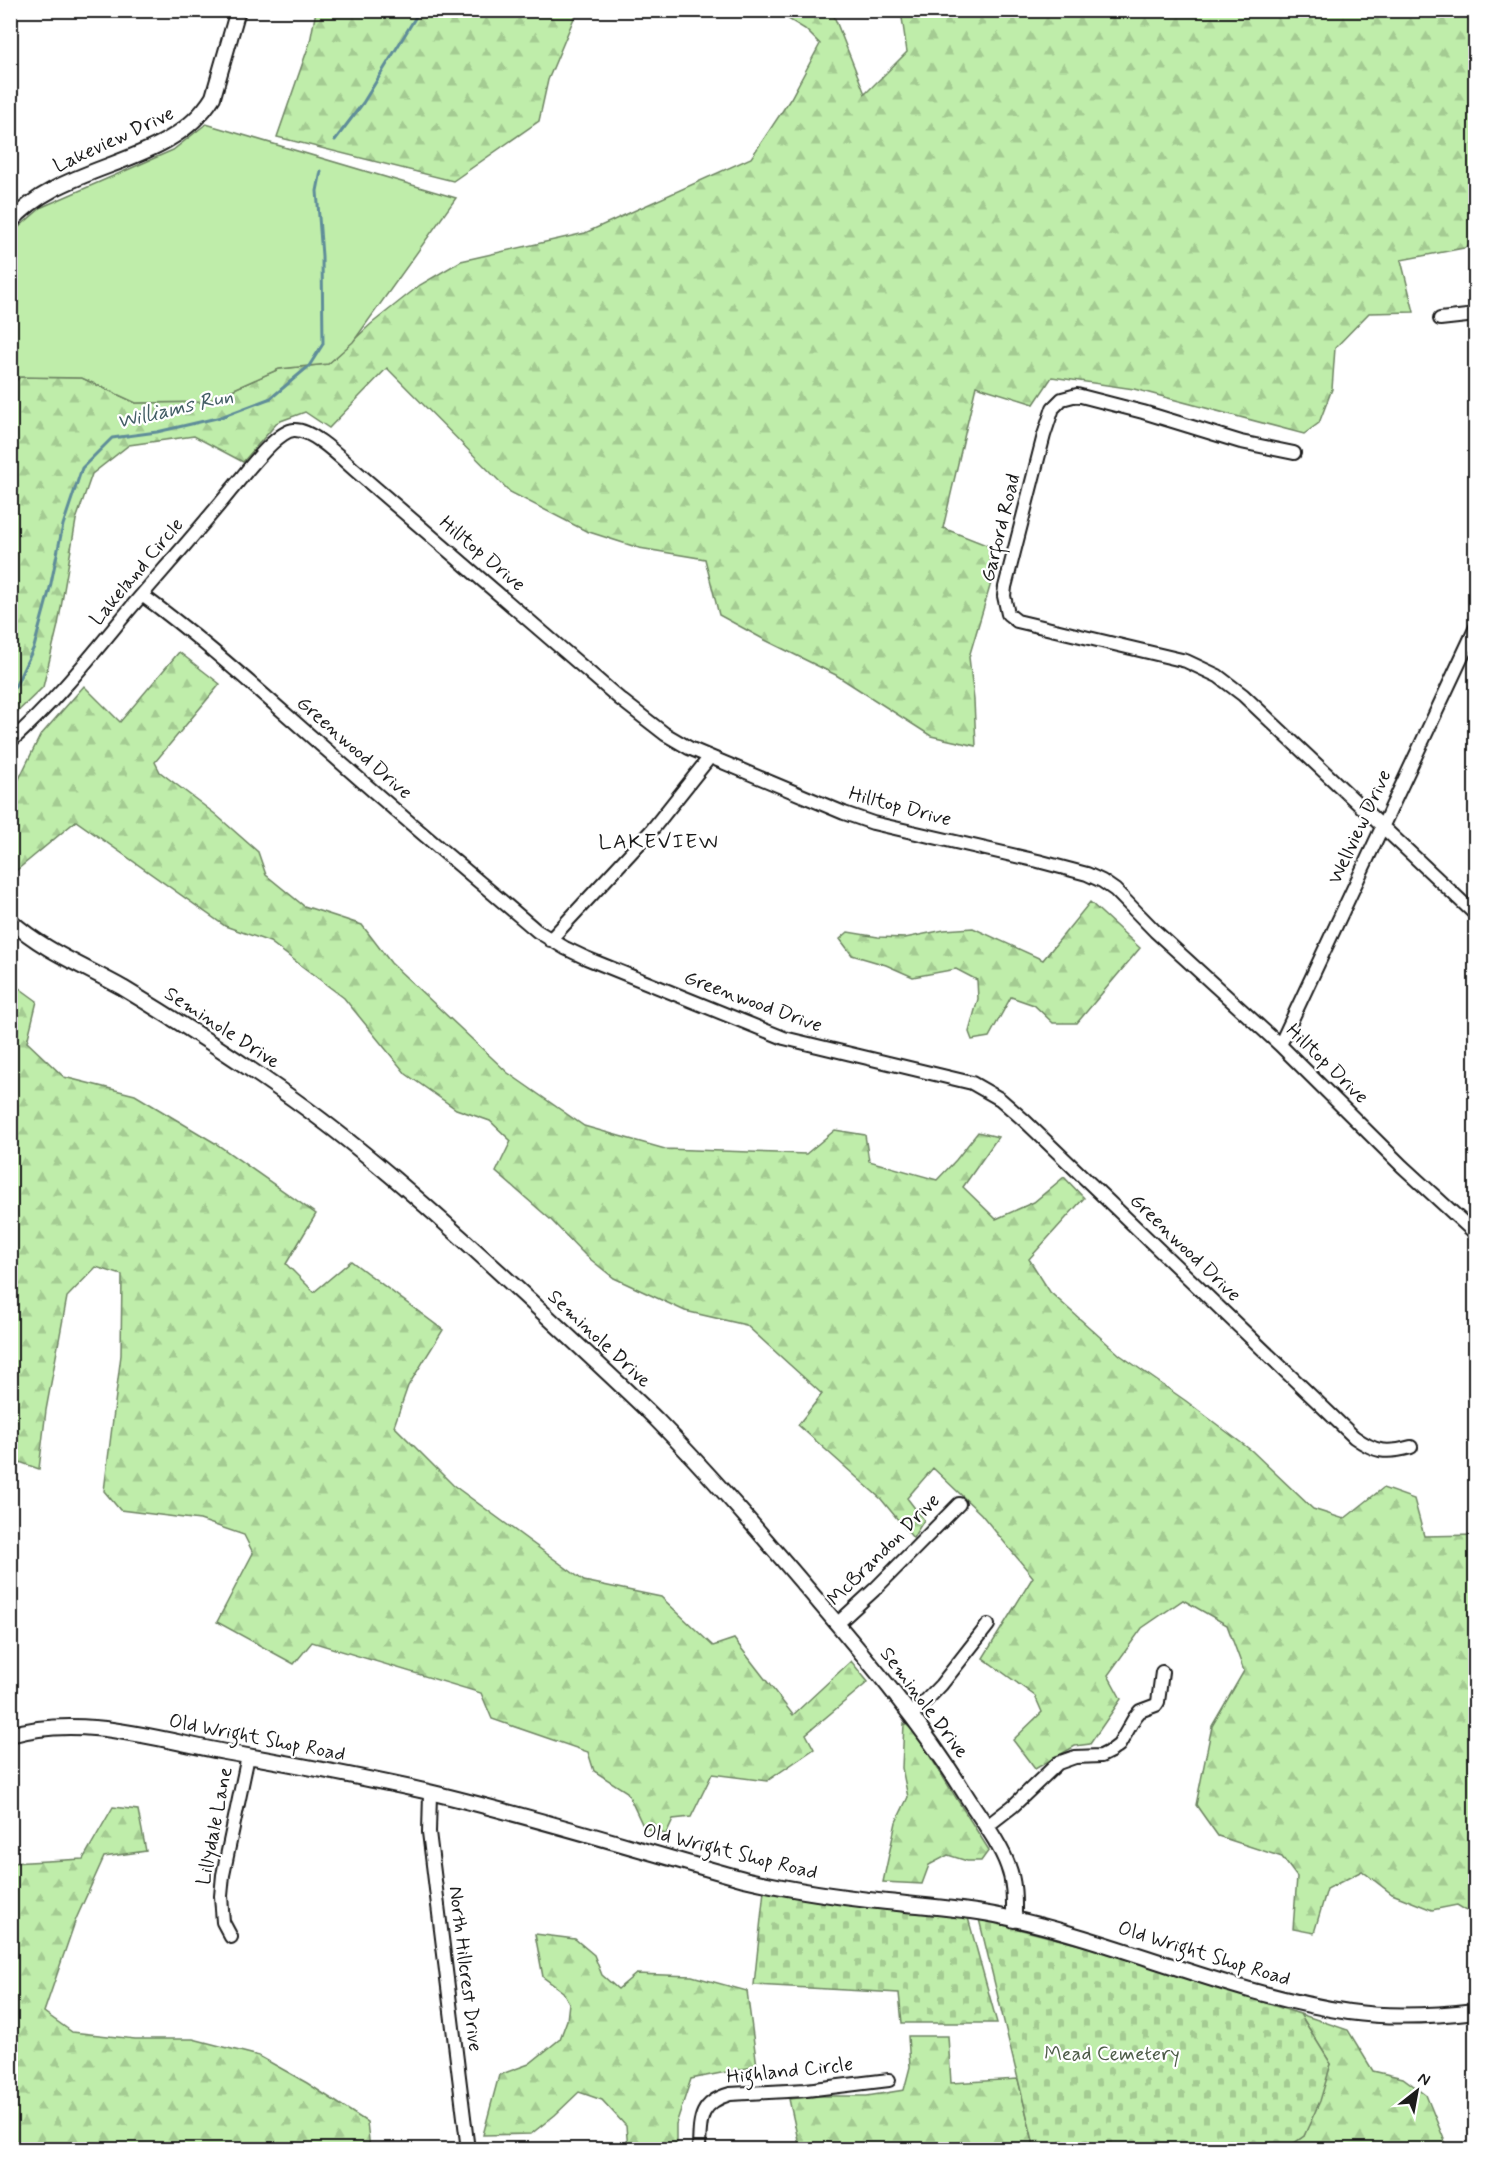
<svg xmlns="http://www.w3.org/2000/svg" width="1486" height="2160" font-family="Mynerve,sans-serif">
  <style>
    .forest { fill: url(#forest-firs); stroke: #6e8463; stroke-width: 1.5 }
    .cemetery { fill: url(#cemetery-stones); stroke: #6e8463; stroke-width: 1.5 }
    .pitch { fill: #bfedaa; stroke: #6e8463; stroke-width: 1.5 }
    .lines { fill: none; stroke-linecap: round; stroke-linejoin: round }
    .stream { stroke: #5f8d99; stroke-width: 3 }
    .minor-casing { stroke: #1c1c1c; stroke-width: 16 }
    .tertiary-casing { stroke: #1c1c1c; stroke-width: 18 }
    .minor { stroke: #fff; stroke-width: 12 }
    .tertiary { stroke: #fff; stroke-width: 14 }
    .labels { text-anchor: middle; dominant-baseline: central; stroke-width: 4.5; stroke-linejoin: round; paint-order: stroke }
    .street-label { font-size: 20px; fill: #1c1c1c; stroke: #fff }
    .park-label { font-size: 20px; fill: #4d5b47; stroke: #fff }
    .water-label { font-size: 21px; font-style: italic; fill: #435e65; stroke: #fff }
    .neighbourhood-label { font-size: 21px; letter-spacing: 1.5px; fill: #1c1c1c; stroke: #fff }
  </style>
  <defs>
    <pattern id="forest-firs" width="22" height="20" patternUnits="userSpaceOnUse" patternTransform="scale(1.5)"><rect width="22" height="20" fill="#bfedaa"/><path d="M5 1l3.5 6h-7zM16 11l3.5 6h-7z" fill="#a4cb92"/></pattern>
    <pattern id="cemetery-stones" width="16" height="16" patternUnits="userSpaceOnUse" patternTransform="scale(1.5)"><rect width="16" height="16" fill="#bfedaa"/><path d="M2 7V4a2 2 0 0 1 4 0v3zM10 15v-3a2 2 0 0 1 4 0v3z" fill="#a4cb92"/></pattern>
  </defs>
  <rect width="100%" height="100%" fill="#fff"/>
  <filter id="ink" filterUnits="userSpaceOnUse"><feTurbulence type="fractalNoise" baseFrequency=".0167" numOctaves="2"/><feDisplacementMap in="SourceGraphic" scale="12" xChannelSelector="R" yChannelSelector="G"/><feConvolveMatrix kernelMatrix="1 2 1 2 8 2 1 2 1" color-interpolation-filters="sRGB"/></filter>
  <g filter="url(#ink)">
    <path class="forest" d="M 316,11 L 316,10 L 577,11 L 548,80 L 539,121 L 453,181 L 277,137 L 310,42 Z
      M 775,11 L 832,11 L 865,94 L 907,52 L 901,11 L 1475,11 L 1475,244 L 1464,248 L 1401,260 L 1414,312 L 1369,313 L 1335,348 L 1332,389 L 1319,423 L 1304,434 L 1134,389 L 1052,377 L 1034,404 L 976,386 L 943,528 L 989,546 L 991,583 L 969,657 L 974,700 L 976,746 L 931,736 L 836,675 L 765,640 L 719,615 L 705,559 L 639,548 L 586,531 L 510,492 L 387,368 L 329,428 L 305,412 L 278,422 L 243,462 L 194,436 L 129,445 L 92,474 L 76,520 L 58,625 L 43,687 L 11,718 L 10,415 L 13,408 L 11,407 L 11,385 L 20,377 L 82,378 L 136,403 L 205,402 L 279,369 L 328,364 L 371,324 L 420,285 L 461,261 L 585,233 L 751,158 L 791,98 L 820,44 L 805,29 Z
      M 179,652 L 220,684 L 155,762 L 160,772 L 215,814 L 258,852 L 266,875 L 304,906 L 362,925 L 391,963 L 508,1073 L 584,1126 L 665,1149 L 806,1154 L 835,1130 L 865,1135 L 869,1161 L 937,1180 L 956,1160 L 978,1132 L 998,1137 L 963,1187 L 996,1219 L 1034,1202 L 1064,1177 L 1084,1198 L 1029,1259 L 1050,1292 L 1120,1355 L 1186,1401 L 1252,1451 L 1313,1509 L 1344,1519 L 1383,1488 L 1414,1499 L 1424,1536 L 1475,1535 L 1475,1916 L 1457,1905 L 1432,1910 L 1392,1894 L 1362,1871 L 1327,1889 L 1314,1933 L 1293,1929 L 1297,1877 L 1282,1857 L 1218,1836 L 1196,1805 L 1212,1726 L 1244,1671 L 1227,1625 L 1183,1600 L 1142,1628 L 1108,1675 L 1121,1699 L 1090,1744 L 1075,1746 L 1035,1769 L 1013,1740 L 1042,1712 L 1035,1696 L 983,1658 L 1033,1577 L 981,1514 L 933,1468 L 907,1498 L 924,1520 L 913,1538 L 881,1499 L 798,1425 L 822,1394 L 746,1325 L 685,1311 L 614,1278 L 585,1255 L 550,1219 L 496,1172 L 511,1141 L 490,1121 L 456,1109 L 406,1074 L 344,998 L 270,942 L 225,926 L 76,821 L 11,875 L 11,788 L 16,785 L 40,736 L 84,686 L 120,722 Z
      M 1090,902 L 1140,948 L 1077,1023 L 1053,1023 L 1034,1005 L 1011,997 L 989,1037 L 972,1040 L 969,1032 L 978,999 L 977,980 L 956,969 L 913,977 L 886,965 L 852,955 L 840,939 L 848,932 L 878,937 L 905,938 L 944,930 L 973,928 L 1043,960 Z
      M 11,982 L 37,1001 L 27,1042 L 64,1077 L 135,1095 L 215,1143 L 316,1214 L 286,1264 L 314,1292 L 351,1261 L 443,1330 L 408,1386 L 394,1426 L 453,1485 L 584,1581 L 661,1597 L 713,1646 L 734,1639 L 793,1715 L 851,1661 L 868,1682 L 806,1734 L 814,1749 L 767,1781 L 712,1774 L 691,1817 L 673,1819 L 666,1834 L 644,1828 L 627,1792 L 594,1771 L 588,1752 L 492,1719 L 481,1693 L 312,1642 L 294,1664 L 217,1622 L 253,1553 L 244,1535 L 200,1520 L 120,1510 L 104,1491 L 121,1355 L 122,1275 L 96,1267 L 67,1297 L 46,1410 L 39,1469 L 11,1459 Z
      M 904,1723 L 914,1731 L 989,1850 L 981,1861 L 967,1861 L 948,1855 L 929,1865 L 922,1884 L 883,1882 L 896,1822 L 908,1797 L 902,1768 Z
      M 113,1807 L 138,1810 L 146,1851 L 104,1857 L 76,1919 L 44,2012 L 72,2032 L 135,2039 L 193,2039 L 259,2056 L 307,2083 L 367,2122 L 370,2149 L 11,2149 L 11,1863 L 83,1859 Z
      M 535,1934 L 575,1939 L 594,1955 L 602,1975 L 618,1989 L 636,1974 L 692,1976 L 747,1991 L 757,2066 L 691,2079 L 676,2124 L 676,2149 L 628,2149 L 626,2126 L 602,2100 L 579,2092 L 555,2115 L 531,2134 L 483,2135 L 499,2075 L 529,2064 L 560,2039 L 567,2020 L 569,2003 L 563,1992 L 543,1977 Z
      M 1300,2014 L 1348,2030 L 1373,2071 L 1403,2078 L 1426,2095 L 1448,2149 L 1284,2150 L 1304,2136 L 1331,2064 Z
      M 908,2036 L 948,2036 L 951,2083 L 1018,2079 L 1035,2149 L 800,2149 L 789,2099 L 820,2096 L 867,2096 L 904,2090 L 910,2067 Z"/>
    <path class="cemetery" d="M 764,1890 L 967,1914 L 997,2023 L 902,2023 L 899,1993 L 754,1985 Z
      M 979,1919 L 1096,1949 L 1300,2014 L 1331,2064 L 1320,2101 L 1304,2136 L 1284,2150 L 1035,2149 Z"/>
    <path class="pitch" d="M 206,124 L 456,198 L 353,342 L 328,364 L 279,369 L 205,402 L 136,403 L 82,378 L 20,377 L 11,385 L 11,234 L 42,207 L 173,150 Z"/>
    <g class="lines">
      <path class="stream" d="M 335,140 L 363,103 L 420,10
        M 10,691 L 15,687 L 34,647 L 50,588 L 63,525 L 82,468 L 112,438 L 157,432 L 221,417 L 271,398 L 309,366 L 323,344 L 322,256 L 317,191 L 321,171"/>
      <g class="minor-casing">
        <path id="minor" d="M 1440,319 L 1476,315
          M 1294,453 L 1241,442 L 1143,412 L 1077,395 L 1062,399 L 1053,408 L 1044,435 L 1005,587 L 1004,596 L 1008,614 L 1017,621 L 1186,661 L 1218,676 L 1243,695 L 1476,915
          M 142,595 C 208,643 269,700 330,753 C 398,814 468,872 537,931 L 565,948 L 586,958 L 784,1038 L 972,1083 L 1000,1099 L 1025,1121 L 1354,1437 C 1375,1452 1386,1454 1411,1447
          M 10,742 C 55,702 91,656 129,610 C 163,570 199,530 232,489 C 244,475 276,431 294,430 C 313,429 343,460 357,472 L 620,699 L 665,734 L 689,748 L 844,813 L 873,823 L 1038,861 L 1087,874 L 1102,881 L 1115,890 L 1155,931 L 1280,1045 L 1402,1166 L 1476,1234
          M 550,940 L 651,831 L 709,758
          M 1280,1045 L 1476,627
          M 837,1624 L 874,1590 L 959,1504
          M 912,1715 L 941,1685 L 988,1625
          M 430,1793 L 429,1832 L 468,2150
          M 986,1827 L 1013,1806 L 1058,1763 L 1075,1757 L 1101,1756 L 1111,1751 L 1119,1745 L 1135,1717 L 1140,1711 L 1156,1705 L 1158,1702 L 1162,1672
          M 231,1937 L 223,1922 L 221,1896 L 223,1875 L 248,1756
          M 699,2150 C 700,2121 698,2103 730,2094 L 806,2090 L 889,2080"/>
      </g>
      <g class="tertiary-casing">
        <path id="tertiary" d="M 10,223 C 63,160 169,169 213,97 L 238,10
          M 10,920 C 42,950 86,967 123,988 C 176,1020 229,1054 279,1089 C 358,1144 428,1207 499,1272 C 551,1320 603,1368 655,1418 C 710,1474 761,1534 812,1594 C 866,1658 920,1721 964,1792 C 978,1815 999,1841 1008,1866 C 1015,1884 1014,1901 1014,1920
          M 10,1735 C 80,1714 156,1739 225,1752 C 293,1764 362,1777 429,1792 C 535,1817 639,1850 744,1879 C 791,1890 839,1897 887,1902 C 923,1906 959,1908 995,1915 C 1115,1939 1227,1994 1349,2012 C 1391,2018 1434,2016 1476,2011"/>
      </g>
      <use href="#minor" class="minor"/>
      <use href="#tertiary" class="tertiary"/>
    </g>
  </g>
  <g class="labels">
    <g class="street-label">
      <text transform="translate(114 140) rotate(-25)">Lakeview Drive</text>
      <text transform="translate(1001 528) rotate(-76)">Garford Road</text>
      <text transform="translate(482 554) rotate(40)">Hilltop Drive</text>
      <text transform="translate(137 572) rotate(-50)">Lakeland Circle</text>
      <text transform="translate(354 748) rotate(41)">Greenwood Drive</text>
      <text transform="translate(900 807) rotate(15)">Hilltop Drive</text>
      <text transform="translate(1360 827) rotate(-65)">Wellview Drive</text>
      <text transform="translate(753 1002) rotate(20)">Greenwood Drive</text>
      <text transform="translate(222 1028) rotate(33)">Seminole Drive</text>
      <text transform="translate(1327 1064) rotate(44)">Hilltop Drive</text>
      <text transform="translate(1185 1248) rotate(44)">Greenwood Drive</text>
      <text transform="translate(599 1339) rotate(43)">Seminole Drive</text>
      <text transform="translate(884 1550) rotate(-45)">McBrandon Drive</text>
      <text transform="translate(924 1703) rotate(53)">Seminole Drive</text>
      <text transform="translate(257 1738) rotate(11)">Old Wright Shop Road</text>
      <text transform="translate(215 1826) rotate(-79)">Lillydale Lane</text>
      <text transform="translate(730 1852) rotate(14)">Old Wright Shop Road</text>
      <text transform="translate(1204 1954) rotate(17)">Old Wright Shop Road</text>
      <text transform="translate(465 1969) rotate(83)">North Hillcrest Drive</text>
      <text transform="translate(790 2071) rotate(-6)">Highland Circle</text>
    </g>
    <g class="park-label">
      <text x="1112" y="2054">Mead Cemetery</text>
    </g>
    <g class="water-label">
      <text transform="translate(175 409) rotate(-13)">Williams Run</text>
    </g>
    <g class="neighbourhood-label">
      <text x="659" y="842">LAKEVIEW</text>
    </g>
  </g>
  <rect width="1486" height="2160" fill="none" stroke="#fff" stroke-width="36"/>
  <rect x="18" y="18" width="1450" height="2124" fill="none" stroke="#1c1c1c" stroke-width="2" filter="url(#ink)"/>
  <g transform="translate(1417 2091) rotate(31)" stroke="#ffffff" stroke-width="4.5" paint-order="stroke">
  <path d="M0-4.5L10 22L0 15L-10 22Z" fill="#1c1c1c"/>
  <text y="-9" font-size="16" font-weight="bold" text-anchor="middle" fill="#1c1c1c">N</text>
  </g>
</svg>
